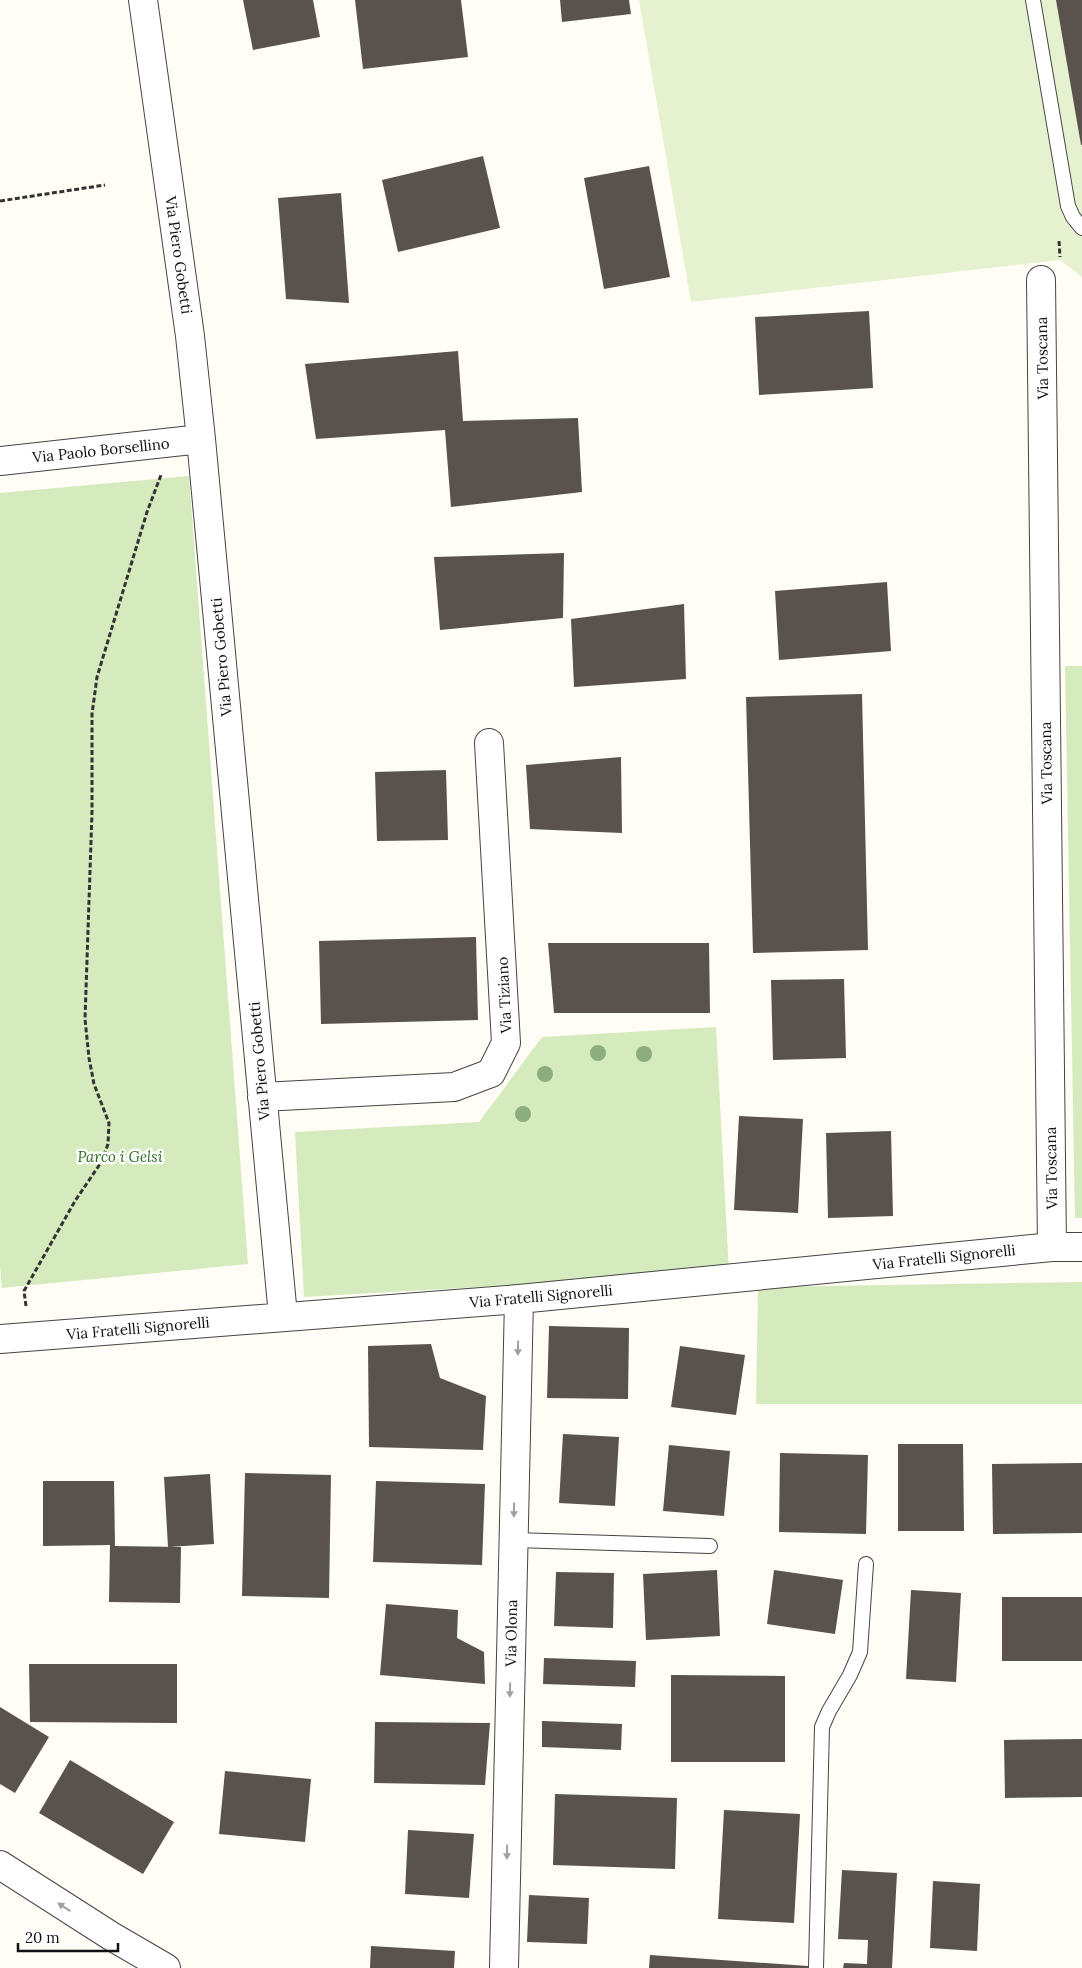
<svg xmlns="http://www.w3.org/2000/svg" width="1082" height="1968" font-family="Lora,serif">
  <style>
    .green { fill: #d5ebbd }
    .pitch { fill: #e6f2cf }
    .building { fill: #5a524d }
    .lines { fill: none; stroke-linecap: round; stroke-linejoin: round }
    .lane-casing { stroke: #444; stroke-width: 16 }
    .street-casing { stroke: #444; stroke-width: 30 }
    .path { stroke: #333; stroke-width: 3; stroke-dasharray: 5 2.5; stroke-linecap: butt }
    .lane { stroke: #fff; stroke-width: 14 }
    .street { stroke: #fff; stroke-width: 28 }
    .tree { fill: #8dad7f }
    .oneway { fill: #a0a0a0 }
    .labels { text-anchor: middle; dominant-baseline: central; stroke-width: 5; stroke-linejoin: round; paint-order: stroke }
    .street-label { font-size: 15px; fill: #111; stroke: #fff }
    .park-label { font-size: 15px; font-style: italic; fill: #2f6b1f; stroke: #fff }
  </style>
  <rect width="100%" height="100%" fill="#fffdf5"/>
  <path class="green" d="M 189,476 L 248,1264 L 2,1288 L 0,1267 L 0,493 Z
    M 1065,666 L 1082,666 L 1082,1218 L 1075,1218 Z
    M 716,1027 L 729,1273 L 304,1297 L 295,1132 L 479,1122 L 542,1037 Z
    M 1082,1282 L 1082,1404 L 756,1404 L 758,1287 Z"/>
  <path class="pitch" d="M 639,0 L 1082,0 L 1082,277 L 1060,260 L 691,302 Z"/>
  <path class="building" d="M 243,0 L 313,0 L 320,37 L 253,50 Z
    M 355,0 L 461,0 L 468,57 L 363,69 Z
    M 560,0 L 629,0 L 631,14 L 562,22 Z
    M 1056,0 L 1082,0 L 1082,145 L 1081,145 Z
    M 483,156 L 500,228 L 398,252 L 382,180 Z
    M 649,166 L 670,277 L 604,289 L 584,178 Z
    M 341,193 L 349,303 L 286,299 L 278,198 Z
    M 869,311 L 873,388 L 759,395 L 755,317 Z
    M 458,351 L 463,421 L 578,418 L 582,492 L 451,507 L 445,430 L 316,439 L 305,364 Z
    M 564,553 L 563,618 L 440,630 L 434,557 Z
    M 887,582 L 891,651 L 779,660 L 775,591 Z
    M 684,604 L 686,679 L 574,687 L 571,619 Z
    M 862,694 L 868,950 L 753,953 L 746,697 Z
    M 621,757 L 622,833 L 530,829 L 526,765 Z
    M 446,770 L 448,840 L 377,841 L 375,772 Z
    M 476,937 L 478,1020 L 321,1024 L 319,941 Z
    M 548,943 L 709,943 L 710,1013 L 554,1013 Z
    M 844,979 L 846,1058 L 773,1060 L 771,980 Z
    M 739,1116 L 803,1119 L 798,1213 L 734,1210 Z
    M 891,1131 L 893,1216 L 828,1218 L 826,1133 Z
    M 549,1326 L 629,1328 L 628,1399 L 547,1398 Z
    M 431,1344 L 440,1378 L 486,1396 L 483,1450 L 369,1447 L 368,1346 Z
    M 680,1346 L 745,1355 L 736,1415 L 671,1407 Z
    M 563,1434 L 619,1437 L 615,1506 L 559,1503 Z
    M 898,1444 L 963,1444 L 964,1531 L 898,1531 Z
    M 669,1445 L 730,1451 L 724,1516 L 663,1511 Z
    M 780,1453 L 868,1455 L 866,1534 L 779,1532 Z
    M 1082,1463 L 1082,1533 L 993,1534 L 992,1464 Z
    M 245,1473 L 331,1475 L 329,1598 L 242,1596 Z
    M 210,1474 L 214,1544 L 168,1547 L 164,1477 Z
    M 43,1481 L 114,1481 L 115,1546 L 181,1547 L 180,1603 L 109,1602 L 110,1545 L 43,1546 Z
    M 376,1481 L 485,1484 L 482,1565 L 373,1562 Z
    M 717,1570 L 720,1636 L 646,1640 L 643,1574 Z
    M 774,1570 L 843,1580 L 835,1634 L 767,1624 Z
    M 556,1572 L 614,1573 L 613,1628 L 554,1626 Z
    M 911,1590 L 961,1593 L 956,1682 L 906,1679 Z
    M 1002,1597 L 1082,1597 L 1082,1661 L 1002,1661 Z
    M 386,1604 L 458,1610 L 457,1638 L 484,1652 L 485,1684 L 380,1675 Z
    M 544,1658 L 636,1661 L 635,1687 L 543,1684 Z
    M 29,1664 L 177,1664 L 177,1723 L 30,1722 Z
    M 671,1675 L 785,1676 L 785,1762 L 671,1762 Z
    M 0,1707 L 49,1737 L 15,1793 L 0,1784 Z
    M 542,1721 L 622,1724 L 621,1750 L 542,1747 Z
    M 375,1722 L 490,1723 L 485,1785 L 374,1783 Z
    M 1082,1739 L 1082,1797 L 1005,1798 L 1004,1740 Z
    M 70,1760 L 174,1822 L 143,1874 L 39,1813 Z
    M 225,1771 L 311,1779 L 305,1842 L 219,1834 Z
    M 555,1794 L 677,1798 L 675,1869 L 553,1865 Z
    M 724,1810 L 800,1814 L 794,1923 L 718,1919 Z
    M 408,1830 L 474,1834 L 469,1898 L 405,1894 Z
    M 842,1870 L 897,1873 L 892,1968 L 843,1968 L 844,1963 L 867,1964 L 868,1940 L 838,1939 Z
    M 933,1881 L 980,1884 L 977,1951 L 930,1948 Z
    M 529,1895 L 589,1898 L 587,1944 L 527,1942 Z
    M 371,1946 L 455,1951 L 454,1968 L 370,1968 Z
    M 650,1955 L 808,1966 L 808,1968 L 649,1968 Z"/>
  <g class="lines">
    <g class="lane-casing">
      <path id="lane" d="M 1033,0 L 1068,206 L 1073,217 L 1082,228
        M 514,1540 L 710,1546
        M 816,1968 L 822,1727 L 829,1711 L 850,1675 L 860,1652 L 866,1564"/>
    </g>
    <g class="street-casing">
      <path id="street" d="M 143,0 L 190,336 L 201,439 L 283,1316
        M 1041,280 L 1052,1247
        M 0,461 L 201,439
        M 262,1097 L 454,1087 L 491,1073 L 506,1043 L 489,743
        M 0,1339 L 519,1299 L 1052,1247 L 1082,1247
        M 0,1865 L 111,1936 L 166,1968
        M 504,1968 L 519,1299"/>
    </g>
    <path class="path" d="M 0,201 L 105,185
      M 1059,241 L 1060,257
      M 26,1306 L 24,1291 L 75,1201 L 102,1161 L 108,1144 L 109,1123 L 94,1084 L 89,1058 L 85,1019 L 92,812 L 92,714 L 97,677 L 147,512 L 161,475"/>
    <use href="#lane" class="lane"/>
    <use href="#street" class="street"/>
  </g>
  <g class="tree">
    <circle cx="598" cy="1053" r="8"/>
    <circle cx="644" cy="1054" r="8"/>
    <circle cx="545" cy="1074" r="8"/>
    <circle cx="523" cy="1114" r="8"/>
  </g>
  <defs><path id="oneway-solid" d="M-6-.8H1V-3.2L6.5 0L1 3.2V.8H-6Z" transform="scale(1.25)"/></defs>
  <g class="oneway">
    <use href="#oneway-solid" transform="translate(518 1348) rotate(91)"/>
    <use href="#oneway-solid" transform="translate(514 1510) rotate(91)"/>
    <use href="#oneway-solid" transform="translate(510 1690) rotate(91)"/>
    <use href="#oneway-solid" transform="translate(507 1852) rotate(91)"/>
    <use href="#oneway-solid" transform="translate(64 1907) rotate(-147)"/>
  </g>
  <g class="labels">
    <g class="street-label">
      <text transform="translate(179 255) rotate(82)">Via Piero Gobetti</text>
      <text transform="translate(1042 358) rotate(-91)">Via Toscana</text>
      <text transform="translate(101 450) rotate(-6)">Via Paolo Borsellino</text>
      <text transform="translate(221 657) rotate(-95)">Via Piero Gobetti</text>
      <text transform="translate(1046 763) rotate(-91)">Via Toscana</text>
      <text transform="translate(504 995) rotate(-93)">Via Tiziano</text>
      <text transform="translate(259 1061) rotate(-95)">Via Piero Gobetti</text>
      <text transform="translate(1051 1168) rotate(-91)">Via Toscana</text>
      <text transform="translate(944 1257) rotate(-6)">Via Fratelli Signorelli</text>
      <text transform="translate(541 1296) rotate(-5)">Via Fratelli Signorelli</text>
      <text transform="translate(138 1328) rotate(-5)">Via Fratelli Signorelli</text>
      <text transform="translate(511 1633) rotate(-89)">Via Olona</text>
    </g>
    <g class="park-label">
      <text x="120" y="1156">Parco i Gelsi</text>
    </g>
  </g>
  <path d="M18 1943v8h100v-8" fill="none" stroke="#111111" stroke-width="2.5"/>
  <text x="25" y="1943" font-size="15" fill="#111111" stroke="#ffffff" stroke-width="4" paint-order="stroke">20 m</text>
</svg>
